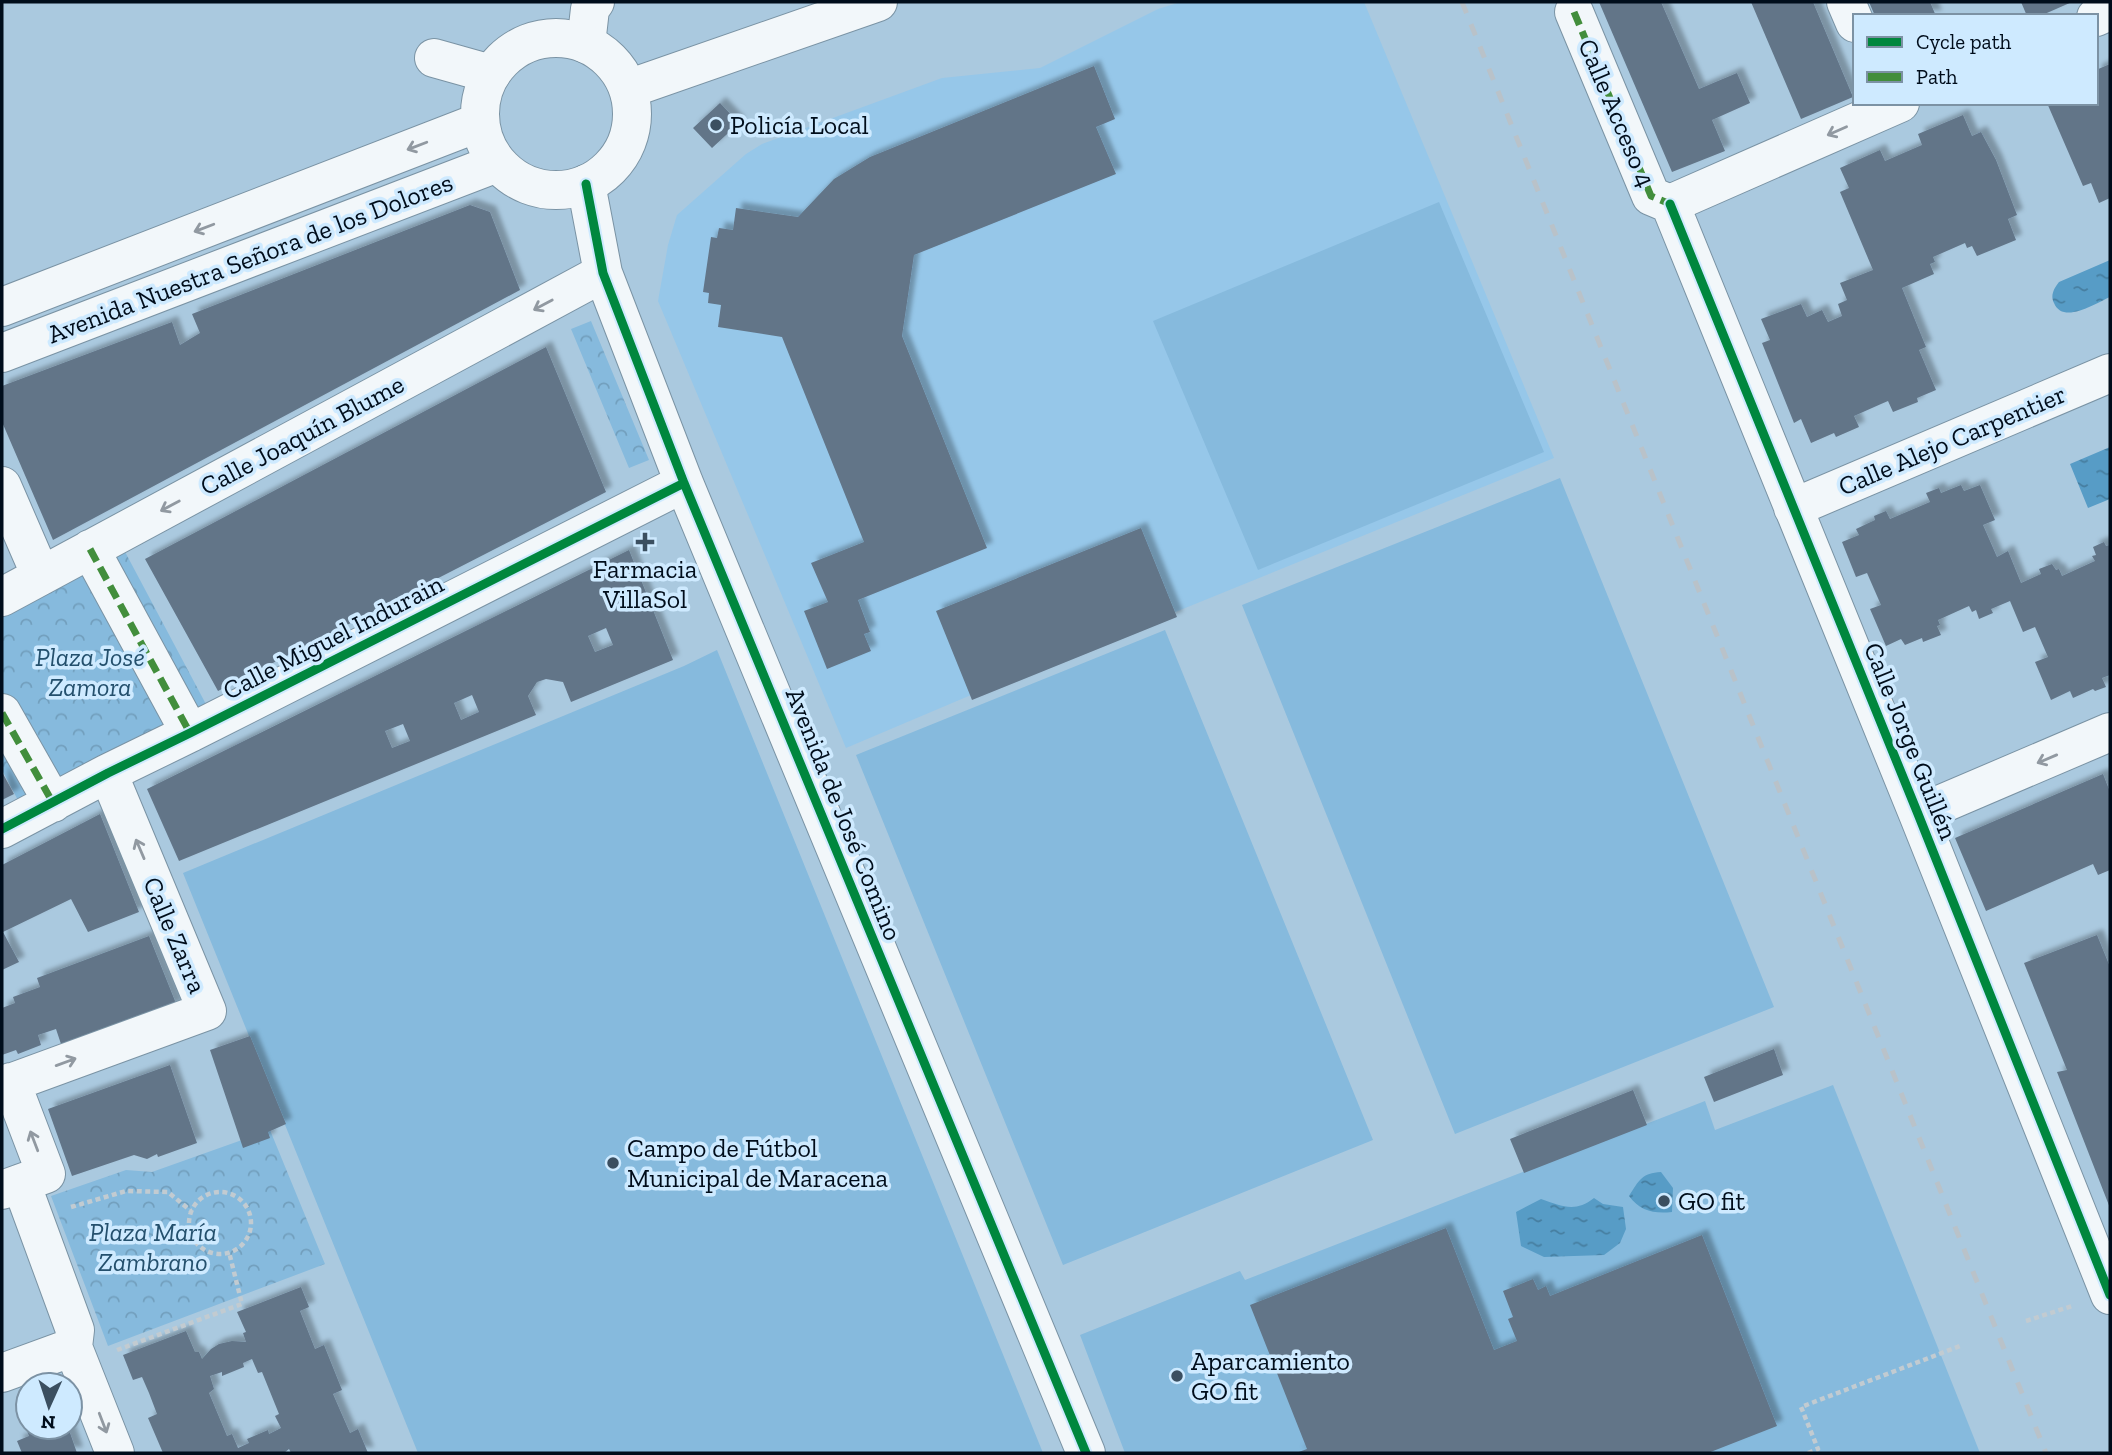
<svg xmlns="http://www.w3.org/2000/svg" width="2112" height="1455" font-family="'Zilla Slab',serif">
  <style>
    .built { fill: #96c7e9 }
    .park { fill: url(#park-crowns) }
    .garden { fill: #86badd }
    .water { fill: url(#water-ripples) }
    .building { fill: #627588; fill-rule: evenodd; filter: url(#shadow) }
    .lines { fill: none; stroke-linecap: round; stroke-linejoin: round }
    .minor-casing { stroke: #7a93a4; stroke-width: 40 }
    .major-casing { stroke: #7a93a4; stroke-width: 40 }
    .path { stroke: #c2cbd1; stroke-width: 4.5; stroke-dasharray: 5 3.5; stroke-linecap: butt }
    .minor { stroke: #f2f7fa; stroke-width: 38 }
    .major { stroke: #f2f7fa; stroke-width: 38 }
    .rail { stroke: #b9c2c9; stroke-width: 5; stroke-dasharray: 12 12; stroke-linecap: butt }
    .quiet { stroke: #428e3c; stroke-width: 7; stroke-dasharray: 14 7; stroke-linecap: butt }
    .cycleway-casing { stroke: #ceeaff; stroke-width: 13 }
    .cycleway { stroke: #00873e; stroke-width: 9 }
    .oneway { stroke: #9199a1 }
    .poi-dot { fill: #3b4f60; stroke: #ceeaff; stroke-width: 2.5 }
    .labels { text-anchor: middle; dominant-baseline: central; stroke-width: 7; stroke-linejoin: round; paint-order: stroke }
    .street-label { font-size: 26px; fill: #000d1b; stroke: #ceeaff }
    .poi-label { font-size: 26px; fill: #000d1b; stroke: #ceeaff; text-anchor: start }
    .park-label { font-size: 26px; font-style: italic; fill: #24506d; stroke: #ceeaff }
  </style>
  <defs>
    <pattern id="park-crowns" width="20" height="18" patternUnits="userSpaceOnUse" patternTransform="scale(1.75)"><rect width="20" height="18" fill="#86badd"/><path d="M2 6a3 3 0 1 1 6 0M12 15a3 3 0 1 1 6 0" fill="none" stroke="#729fbd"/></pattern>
    <pattern id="water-ripples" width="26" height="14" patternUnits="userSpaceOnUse" patternTransform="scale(1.75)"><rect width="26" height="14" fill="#579cc6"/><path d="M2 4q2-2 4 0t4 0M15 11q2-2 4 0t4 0" fill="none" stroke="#467ea0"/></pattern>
    <filter id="shadow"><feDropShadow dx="6" dy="-6" stdDeviation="2" flood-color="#0004"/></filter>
  </defs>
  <rect width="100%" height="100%" fill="#aac9df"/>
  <path class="built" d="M 1181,2 L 1364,2 L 1554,458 L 964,698 L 846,748 L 658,301 L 668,245 L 677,215 L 746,154 L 762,144 L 942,78 L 1040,68 L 1158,9 Z"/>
  <path class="park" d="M 591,321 L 649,460 L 629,468 L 571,329 Z
    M 123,548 L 208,708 L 21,806 L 2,770 L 2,611 Z
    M 270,1130 L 325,1264 L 108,1346 L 51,1196 L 126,1170 L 152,1172 Z"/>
  <path class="garden" d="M 1439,202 L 1544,452 L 1258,570 L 1153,321 Z
    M 1560,478 L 1774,1007 L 1455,1134 L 1242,605 Z
    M 1165,630 L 1373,1140 L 1063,1265 L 856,755 Z
    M 717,650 L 1043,1453 L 418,1453 L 183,873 L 684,666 Z
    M 1833,1085 L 1980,1453 L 1125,1453 L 1080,1335 L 1240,1271 L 1245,1280 L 1705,1101 L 1715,1130 Z"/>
  <path class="water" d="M 2110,260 L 2110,297 C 2096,303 2063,325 2054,303 C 2050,296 2054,288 2059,282 Z
    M 2110,447 L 2110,499 L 2088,508 L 2070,464 Z
    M 1661,1172 L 1673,1188 L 1672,1212 C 1654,1214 1640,1211 1629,1196 C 1639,1180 1642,1173 1661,1172 Z
    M 1594,1198 L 1603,1204 L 1623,1207 L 1626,1229 L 1620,1243 L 1604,1255 L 1544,1257 L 1521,1246 L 1516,1212 L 1541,1199 C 1562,1206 1575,1213 1594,1198 Z"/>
  <path class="building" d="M 1599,2 L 1661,2 L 1699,89 L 1737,73 L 1750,103 L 1712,120 L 1725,151 L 1672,172 Z
    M 1751,2 L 1813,2 L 1853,97 L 1801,119 Z
    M 1869,2 L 1930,2 L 1936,16 L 1875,16 Z
    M 2021,2 L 2072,2 L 2040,16 L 2027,16 Z
    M 2110,64 L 2110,198 L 2099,203 L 2091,183 L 2083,186 L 2047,103 L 2096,103 L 2096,70 Z
    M 1094,66 L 1115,119 L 1096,127 L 1116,174 L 914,255 L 902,336 L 987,548 L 858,600 L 870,632 L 864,634 L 871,651 L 827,669 L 804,611 L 828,602 L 811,563 L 864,542 L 782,337 L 718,327 L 721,305 L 708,303 L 709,293 L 703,292 L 711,237 L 717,238 L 719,228 L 733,230 L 736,208 L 798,217 L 834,179 L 870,157 Z
    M 720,103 L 739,123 L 712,148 L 693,128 Z
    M 1963,115 L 1972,136 L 1981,132 L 1996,160 L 2017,215 L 2008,219 L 2016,240 L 1977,256 L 1972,246 L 1967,248 L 1965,243 L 1933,257 L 1935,262 L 1930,264 L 1934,274 L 1902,288 L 1926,347 L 1919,350 L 1936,390 L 1917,398 L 1918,402 L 1893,412 L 1888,401 L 1881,404 L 1854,416 L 1859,427 L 1836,437 L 1834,433 L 1811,443 L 1801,419 L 1794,423 L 1762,343 L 1770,340 L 1761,319 L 1801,304 L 1807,317 L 1822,310 L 1828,322 L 1842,316 L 1838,304 L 1847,300 L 1840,283 L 1873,270 L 1840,192 L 1849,188 L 1840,168 L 1880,150 L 1885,161 L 1922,145 L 1918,134 Z
    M 470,205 L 490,212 L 520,290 L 53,540 L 2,422 L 2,386 L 172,322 L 180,345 L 200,333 L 192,314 Z
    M 546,347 L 606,492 L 218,691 L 145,559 Z
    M 1961,485 L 1964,491 L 1980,485 L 1995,520 L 1983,525 L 1997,557 L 2008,551 L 2021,583 L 2041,574 L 2039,569 L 2052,564 L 2056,570 L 2059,569 L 2062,576 L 2095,561 L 2092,556 L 2096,555 L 2093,547 L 2104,542 L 2106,546 L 2110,545 L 2110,675 L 2102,678 L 2106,687 L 2095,691 L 2093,689 L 2073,698 L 2070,691 L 2051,700 L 2035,662 L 2048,657 L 2035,627 L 2023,632 L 2010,601 L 1991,609 L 1993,613 L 1979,619 L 1976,610 L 1972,612 L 1969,606 L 1938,620 L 1940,625 L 1937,626 L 1941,635 L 1923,642 L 1922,638 L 1905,645 L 1901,639 L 1886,646 L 1870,609 L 1881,605 L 1867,573 L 1856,577 L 1842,542 L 1859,535 L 1856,529 L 1875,520 L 1874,516 L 1886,511 L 1890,519 L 1930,502 L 1926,493 L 1939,488 L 1941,493 Z
    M 1141,528 L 1177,617 L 972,700 L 936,611 Z
    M 629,550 L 673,660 L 571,702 L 563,682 L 546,679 L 537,682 L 528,696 L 536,715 L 179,861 L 147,789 ZM 606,628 L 613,645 L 595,652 L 588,636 ZM 472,695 L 479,712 L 461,720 L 454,703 ZM 403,724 L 410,741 L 392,748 L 385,731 Z
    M 2,772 L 14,794 L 2,800 Z
    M 2103,774 L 2110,792 L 2110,870 L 2098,875 L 2093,864 L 1986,911 L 1955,838 Z
    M 100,814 L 139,912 L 88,932 L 71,899 L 3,932 L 19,962 L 2,970 L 2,865 Z
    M 2097,935 L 2110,967 L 2110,1208 L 2057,1072 L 2067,1070 L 2024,963 Z
    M 149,936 L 177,1006 L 62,1047 L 56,1029 L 38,1035 L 41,1045 L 18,1054 L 16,1050 L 2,1055 L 2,1008 L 15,1003 L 13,997 L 40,987 L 37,978 Z
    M 250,1036 L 286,1124 L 268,1132 L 270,1138 L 243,1148 L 210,1050 Z
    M 1774,1049 L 1783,1075 L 1714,1102 L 1704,1077 Z
    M 170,1065 L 197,1143 L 158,1157 L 157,1154 L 147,1159 L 134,1155 L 72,1176 L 48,1109 Z
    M 1633,1090 L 1647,1125 L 1524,1173 L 1510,1139 Z
    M 1446,1228 L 1494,1350 L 1517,1341 L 1508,1319 L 1513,1317 L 1503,1291 L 1533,1279 L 1538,1290 L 1546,1286 L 1550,1296 L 1702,1235 L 1777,1426 L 1708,1453 L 1296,1453 L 1307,1449 L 1250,1305 Z
    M 301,1287 L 309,1307 L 300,1311 L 315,1349 L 324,1345 L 342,1390 L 333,1394 L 350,1433 L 358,1429 L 368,1453 L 291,1453 L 289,1449 L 284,1453 L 163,1453 L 148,1418 L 157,1414 L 149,1393 L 142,1377 L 133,1380 L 123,1355 L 186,1331 L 195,1352 L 199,1352 L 202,1359 L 211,1349 L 219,1344 L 232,1341 L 246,1342 L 243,1333 L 246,1332 L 237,1312 ZM 252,1359 L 258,1373 L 262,1372 L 279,1414 L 275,1416 L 281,1428 L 269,1434 L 268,1430 L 247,1439 L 249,1443 L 238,1448 L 232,1434 L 227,1436 L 209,1393 L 214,1389 L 210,1376 L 222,1372 L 222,1376 L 244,1367 L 243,1363 Z
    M 28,1415 L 28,1427 L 71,1427 L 72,1429 L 69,1430 L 77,1453 L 22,1453 L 17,1441 L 29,1436 L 22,1417 Z"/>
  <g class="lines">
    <g class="minor-casing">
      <path id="minor" d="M 1846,2 L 1855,23
        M 1574,12 L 1651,196 L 1670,204
        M 2096,17 L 2110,11
        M 586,44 L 590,9 L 595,2
        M 434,58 L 491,74
        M 586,184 L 603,273 L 684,483 L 1086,1453
        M 1670,204 L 1918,814 L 2110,1295
        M 1670,204 L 1900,103
        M 2,486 L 41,576
        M 1793,508 L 2110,373
        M 90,549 L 190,733
        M 2,597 L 603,273
        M 2,713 L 53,803
        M 1918,814 L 2110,732
        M 2,829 L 108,773 L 190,733 L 684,483
        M 2,1086 L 207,1011 L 108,773
        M 21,1183 L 75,1330 L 73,1347 L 115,1453
        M 2,1190 L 46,1174 L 11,1082
        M 2,1373 L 73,1347"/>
    </g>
    <g class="major-casing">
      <path id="major" d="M480 114a76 76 0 1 1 152 0a76 76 0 1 1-152 0Z
        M 628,89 L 878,2
        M 2,307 L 480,122
        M 2,353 L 497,163"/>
    </g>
    <path class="path" d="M189 1223a31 31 0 1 1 62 0a31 31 0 1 1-62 0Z
      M 71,1207 L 126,1191 L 168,1192 L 191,1211
      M 2026,1321 L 2072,1306
      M 117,1350 L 242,1304 L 229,1252
      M 1808,1453 L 1818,1449 L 1801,1407 L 1960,1346"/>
    <use href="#minor" class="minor"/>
    <use href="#major" class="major"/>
    <path class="rail" d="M 1462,2 L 2046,1453"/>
    <path class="quiet" d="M 1574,12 L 1651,196 L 1670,204
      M 90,549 L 190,733
      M 2,713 L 53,803"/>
    <g class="cycleway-casing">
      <path id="cycleway" d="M 586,184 L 603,273 L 684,483 L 1086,1453
        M 1670,204 L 1918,814 L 2110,1295
        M 2,829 L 108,773 L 190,733 L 684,483"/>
    </g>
    <use href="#cycleway" class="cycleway"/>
  </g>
  <defs><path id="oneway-shaft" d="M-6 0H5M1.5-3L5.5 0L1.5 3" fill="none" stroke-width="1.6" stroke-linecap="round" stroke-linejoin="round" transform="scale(1.75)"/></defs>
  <g class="oneway">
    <use href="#oneway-shaft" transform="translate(1837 131) rotate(156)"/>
    <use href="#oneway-shaft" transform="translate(417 146) rotate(159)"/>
    <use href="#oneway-shaft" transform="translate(204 228) rotate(159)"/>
    <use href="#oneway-shaft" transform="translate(543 305) rotate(152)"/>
    <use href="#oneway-shaft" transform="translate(170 506) rotate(152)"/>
    <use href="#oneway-shaft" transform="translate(2047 759) rotate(157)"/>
    <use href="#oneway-shaft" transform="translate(140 849) rotate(-113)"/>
    <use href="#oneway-shaft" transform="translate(66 1062) rotate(-20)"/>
    <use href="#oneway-shaft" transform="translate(34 1141) rotate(-111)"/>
    <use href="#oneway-shaft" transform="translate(103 1423) rotate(69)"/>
  </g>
  <g class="poi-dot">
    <circle cx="716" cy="125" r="7"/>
    <path d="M641.5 531.5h7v7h7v7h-7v7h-7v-7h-7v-7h7z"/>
    <circle cx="613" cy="1163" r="7"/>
    <circle cx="1664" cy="1201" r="7"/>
    <circle cx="1177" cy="1376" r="7"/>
  </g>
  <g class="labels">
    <g class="street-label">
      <text transform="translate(1617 113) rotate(67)">Calle Acceso 4</text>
      <text transform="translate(250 258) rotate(-21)">Avenida Nuestra Señora de los Dolores</text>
      <text transform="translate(302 435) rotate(-28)">Calle Joaquín Blume</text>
      <text transform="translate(1952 440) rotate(-23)">Calle Alejo Carpentier</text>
      <text transform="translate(333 637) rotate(-27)">Calle Miguel Indurain</text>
      <text transform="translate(1911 741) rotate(68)">Calle Jorge Guillén</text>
      <text transform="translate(844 814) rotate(68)">Avenida de José Comino</text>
      <text transform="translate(175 935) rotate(67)">Calle Zarra</text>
    </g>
    <g class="poi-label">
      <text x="730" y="125">Policía Local</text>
      <text x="645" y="569" text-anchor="middle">Farmacia<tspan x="645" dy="30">VillaSol</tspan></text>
      <text x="627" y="1148">Campo de Fútbol<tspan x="627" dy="30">Municipal de Maracena</tspan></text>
      <text x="1678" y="1201">GO fit</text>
      <text x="1191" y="1361">Aparcamiento<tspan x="1191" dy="30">GO fit</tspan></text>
    </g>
    <g class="park-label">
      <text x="90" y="657">Plaza José<tspan x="90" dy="30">Zamora</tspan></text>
      <text x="153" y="1232">Plaza María<tspan x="153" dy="30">Zambrano</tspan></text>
    </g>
  </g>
  <rect width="2112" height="1455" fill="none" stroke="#000d1b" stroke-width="7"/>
  <rect x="1853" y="14" width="245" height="91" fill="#ceeaff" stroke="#7c92a4" stroke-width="2"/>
  <rect x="1867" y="37" width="35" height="10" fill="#00873e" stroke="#7c92a4" stroke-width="2"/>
  <text x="1916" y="49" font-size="21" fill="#000d1b">Cycle path</text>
  <rect x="1867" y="72" width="35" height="10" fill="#428e3c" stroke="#7c92a4" stroke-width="2"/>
  <text x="1916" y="84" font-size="21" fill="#000d1b">Path</text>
  <g transform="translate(49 1406) rotate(183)"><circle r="33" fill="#ceeaff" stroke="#7c92a4" stroke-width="2"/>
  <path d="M0-5L12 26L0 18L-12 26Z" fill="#3b4f60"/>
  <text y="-10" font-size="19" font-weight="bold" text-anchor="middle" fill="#000d1b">N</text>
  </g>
</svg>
